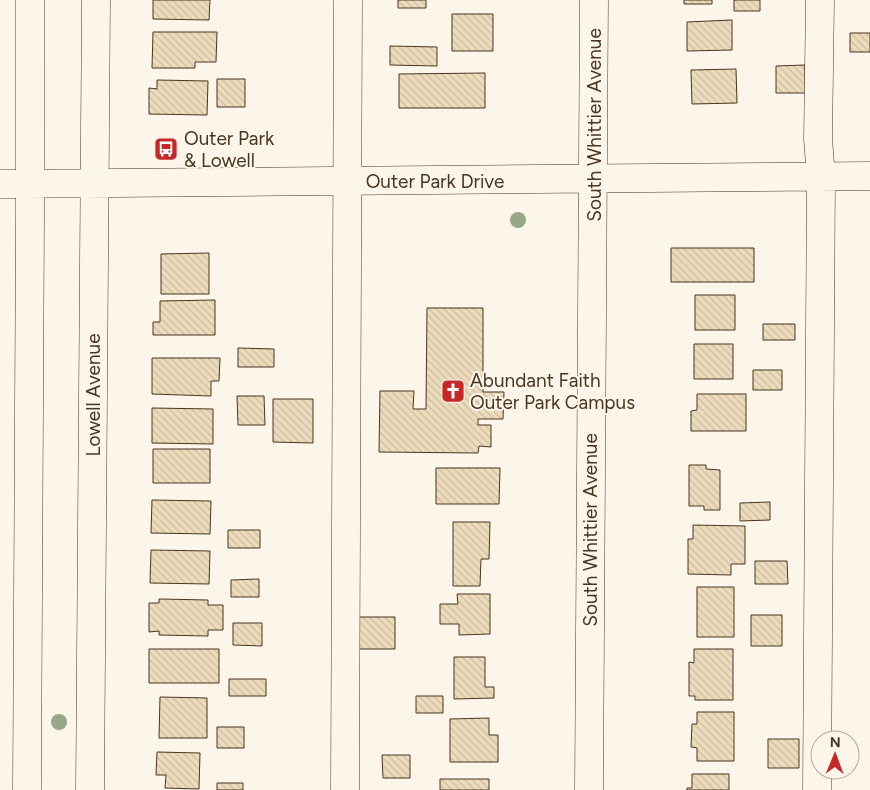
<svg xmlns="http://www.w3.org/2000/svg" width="870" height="790" font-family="Figtree,sans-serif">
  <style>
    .building { fill: url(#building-back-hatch); stroke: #4a3520 }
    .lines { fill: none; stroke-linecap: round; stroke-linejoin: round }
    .minor-casing { stroke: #4a3520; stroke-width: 29 }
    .minor { stroke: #fbf6e9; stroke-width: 28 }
    .tree { fill: #96a887 }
    .labels { text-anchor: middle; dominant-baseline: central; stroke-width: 4; stroke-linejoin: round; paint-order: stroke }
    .street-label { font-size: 19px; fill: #4a3520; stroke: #fbf6e9 }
    .poi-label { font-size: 19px; fill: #4a3520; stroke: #fbf6e9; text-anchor: start }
  </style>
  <defs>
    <pattern id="building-back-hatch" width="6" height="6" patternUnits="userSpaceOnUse" patternTransform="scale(1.25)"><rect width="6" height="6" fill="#ecdcbc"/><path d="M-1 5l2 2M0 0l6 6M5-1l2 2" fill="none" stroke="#ccbda1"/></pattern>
  </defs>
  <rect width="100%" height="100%" fill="#fbf6e9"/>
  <path class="building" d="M 153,0 L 210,0 L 209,20 L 153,19 Z
    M 398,0 L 426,0 L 426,8 L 398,8 Z
    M 684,0 L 712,0 L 712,4 L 684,4 Z
    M 734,0 L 760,0 L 760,11 L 734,11 Z
    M 452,14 L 493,14 L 493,51 L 452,51 Z
    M 732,20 L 732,50 L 687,51 L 687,22 Z
    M 153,32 L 217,32 L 216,62 L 195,62 L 195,68 L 152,68 Z
    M 850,33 L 870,33 L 870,52 L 850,52 Z
    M 390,46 L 437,47 L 437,66 L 390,65 Z
    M 805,65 L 805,93 L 776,93 L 776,66 Z
    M 736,69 L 737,103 L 692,104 L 691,70 Z
    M 485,73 L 485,108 L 399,108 L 399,74 Z
    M 217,79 L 245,79 L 245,107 L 217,107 Z
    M 157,80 L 208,81 L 207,115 L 149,114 L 149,88 L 157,89 Z
    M 671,248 L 754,248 L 754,282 L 671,282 Z
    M 209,253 L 209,294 L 161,294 L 161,254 Z
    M 695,295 L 735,295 L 735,330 L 695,330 Z
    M 215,300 L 215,335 L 153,335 L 153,322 L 160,322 L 160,301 Z
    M 427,308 L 483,308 L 483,392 L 504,392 L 503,419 L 478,419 L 478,425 L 491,425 L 491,447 L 479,446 L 478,453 L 379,452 L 380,391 L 414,391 L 413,409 L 426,409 Z
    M 763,324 L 795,324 L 795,340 L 763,340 Z
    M 694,344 L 733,344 L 733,379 L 694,379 Z
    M 238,348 L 274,349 L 274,367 L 238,367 Z
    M 152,358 L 220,358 L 219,381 L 211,381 L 211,396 L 152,394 Z
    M 753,370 L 782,370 L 782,390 L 753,390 Z
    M 697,394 L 746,394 L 746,431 L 691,431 L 691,411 L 697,410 Z
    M 237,396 L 264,396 L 265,425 L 238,425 Z
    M 273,399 L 313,399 L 313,443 L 273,442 Z
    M 152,408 L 213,409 L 213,444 L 152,443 Z
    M 153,449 L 210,449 L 210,483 L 153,483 Z
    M 689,465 L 706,465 L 706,469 L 720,470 L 720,510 L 704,510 L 704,506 L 689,506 Z
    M 436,468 L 500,468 L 499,504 L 436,504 Z
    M 152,500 L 211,501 L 210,534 L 151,533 Z
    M 770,502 L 770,520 L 740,521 L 740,503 Z
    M 453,522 L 490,522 L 489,559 L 481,559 L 480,586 L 453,586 Z
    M 693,525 L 745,526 L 745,564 L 731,564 L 731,575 L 688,574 L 688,539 L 693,539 Z
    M 228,530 L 260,530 L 260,548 L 228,548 Z
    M 151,550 L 210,551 L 209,584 L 150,583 Z
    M 755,561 L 787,561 L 788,584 L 755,584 Z
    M 259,579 L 259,597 L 231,597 L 231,580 Z
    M 697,587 L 734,587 L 734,637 L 697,637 Z
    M 457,594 L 490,594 L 490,634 L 459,635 L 459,624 L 440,624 L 440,604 L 458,604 Z
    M 159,599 L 208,600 L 208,605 L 223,605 L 223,630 L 208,630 L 208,636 L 159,635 L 159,631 L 149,632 L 149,603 L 159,603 Z
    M 751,615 L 782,615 L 782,646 L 751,646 Z
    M 354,617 L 395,617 L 395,649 L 354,649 Z
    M 233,623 L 262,623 L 262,646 L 233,645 Z
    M 149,649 L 219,649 L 219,683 L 149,683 Z
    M 694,649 L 733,649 L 733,700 L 695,700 L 695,696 L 689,696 L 689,662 L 694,663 Z
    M 454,657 L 485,657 L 485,687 L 494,687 L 494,698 L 454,699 Z
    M 229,679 L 266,679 L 266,696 L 229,696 Z
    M 416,696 L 443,696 L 443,713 L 416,713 Z
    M 160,697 L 207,698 L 207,738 L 159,738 Z
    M 697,712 L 734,712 L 734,761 L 697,761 L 697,748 L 691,747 L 692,724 L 697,724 Z
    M 489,718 L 489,735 L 498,735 L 498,762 L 450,762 L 450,719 Z
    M 217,727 L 244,727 L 244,748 L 217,748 Z
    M 768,739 L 799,739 L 799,768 L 768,768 Z
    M 157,752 L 200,753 L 199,789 L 165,788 L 166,775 L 156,775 Z
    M 382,755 L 410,755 L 410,778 L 383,778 Z
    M 692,774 L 729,774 L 729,790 L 687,790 L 687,788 L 692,788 Z
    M 440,779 L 489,779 L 489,790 L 440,790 Z
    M 217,783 L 243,783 L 243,790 L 217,790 Z"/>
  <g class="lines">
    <g class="minor-casing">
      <path id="minor" d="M 0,184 L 870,176
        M 27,790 L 30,218 L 30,0
        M 90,790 L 96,0
        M 345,790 L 348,0
        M 589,790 L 594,0
        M 817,790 L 821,177 L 818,139 L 820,0"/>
    </g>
    <use href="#minor" class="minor"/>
  </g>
  <g class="tree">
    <circle cx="518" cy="220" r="8"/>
    <circle cx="59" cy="722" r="8"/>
  </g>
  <defs>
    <g id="bus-square" transform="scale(1.25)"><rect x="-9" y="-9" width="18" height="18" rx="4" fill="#c62828" stroke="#fbf6e9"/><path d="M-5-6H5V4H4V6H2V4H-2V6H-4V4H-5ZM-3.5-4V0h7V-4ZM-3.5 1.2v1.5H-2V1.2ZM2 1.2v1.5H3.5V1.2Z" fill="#fff"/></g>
    <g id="church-square" transform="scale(1.25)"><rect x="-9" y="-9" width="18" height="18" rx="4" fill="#c62828" stroke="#fbf6e9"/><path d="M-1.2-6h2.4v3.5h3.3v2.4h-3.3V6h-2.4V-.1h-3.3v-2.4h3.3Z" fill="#fff"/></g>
  </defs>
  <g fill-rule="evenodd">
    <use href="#bus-square" x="166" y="149"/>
    <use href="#church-square" x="453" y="391"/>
  </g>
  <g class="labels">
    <g class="street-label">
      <text transform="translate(594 125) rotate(-90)">South Whittier Avenue</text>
      <text x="435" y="181">Outer Park Drive</text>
      <text transform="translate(93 395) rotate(-90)">Lowell Avenue</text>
      <text transform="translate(590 530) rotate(-90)">South Whittier Avenue</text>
    </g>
    <g class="poi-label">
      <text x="184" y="138">Outer Park<tspan x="184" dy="22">&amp; Lowell</tspan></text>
      <text x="470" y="380">Abundant Faith<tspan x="470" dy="22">Outer Park Campus</tspan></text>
    </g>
  </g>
  <g transform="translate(835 755) rotate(1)"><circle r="24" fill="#fbf6e9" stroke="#b4a999"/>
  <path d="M0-4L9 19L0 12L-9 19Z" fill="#c62828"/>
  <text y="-8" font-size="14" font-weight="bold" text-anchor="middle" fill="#4a3520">N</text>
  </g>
</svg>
